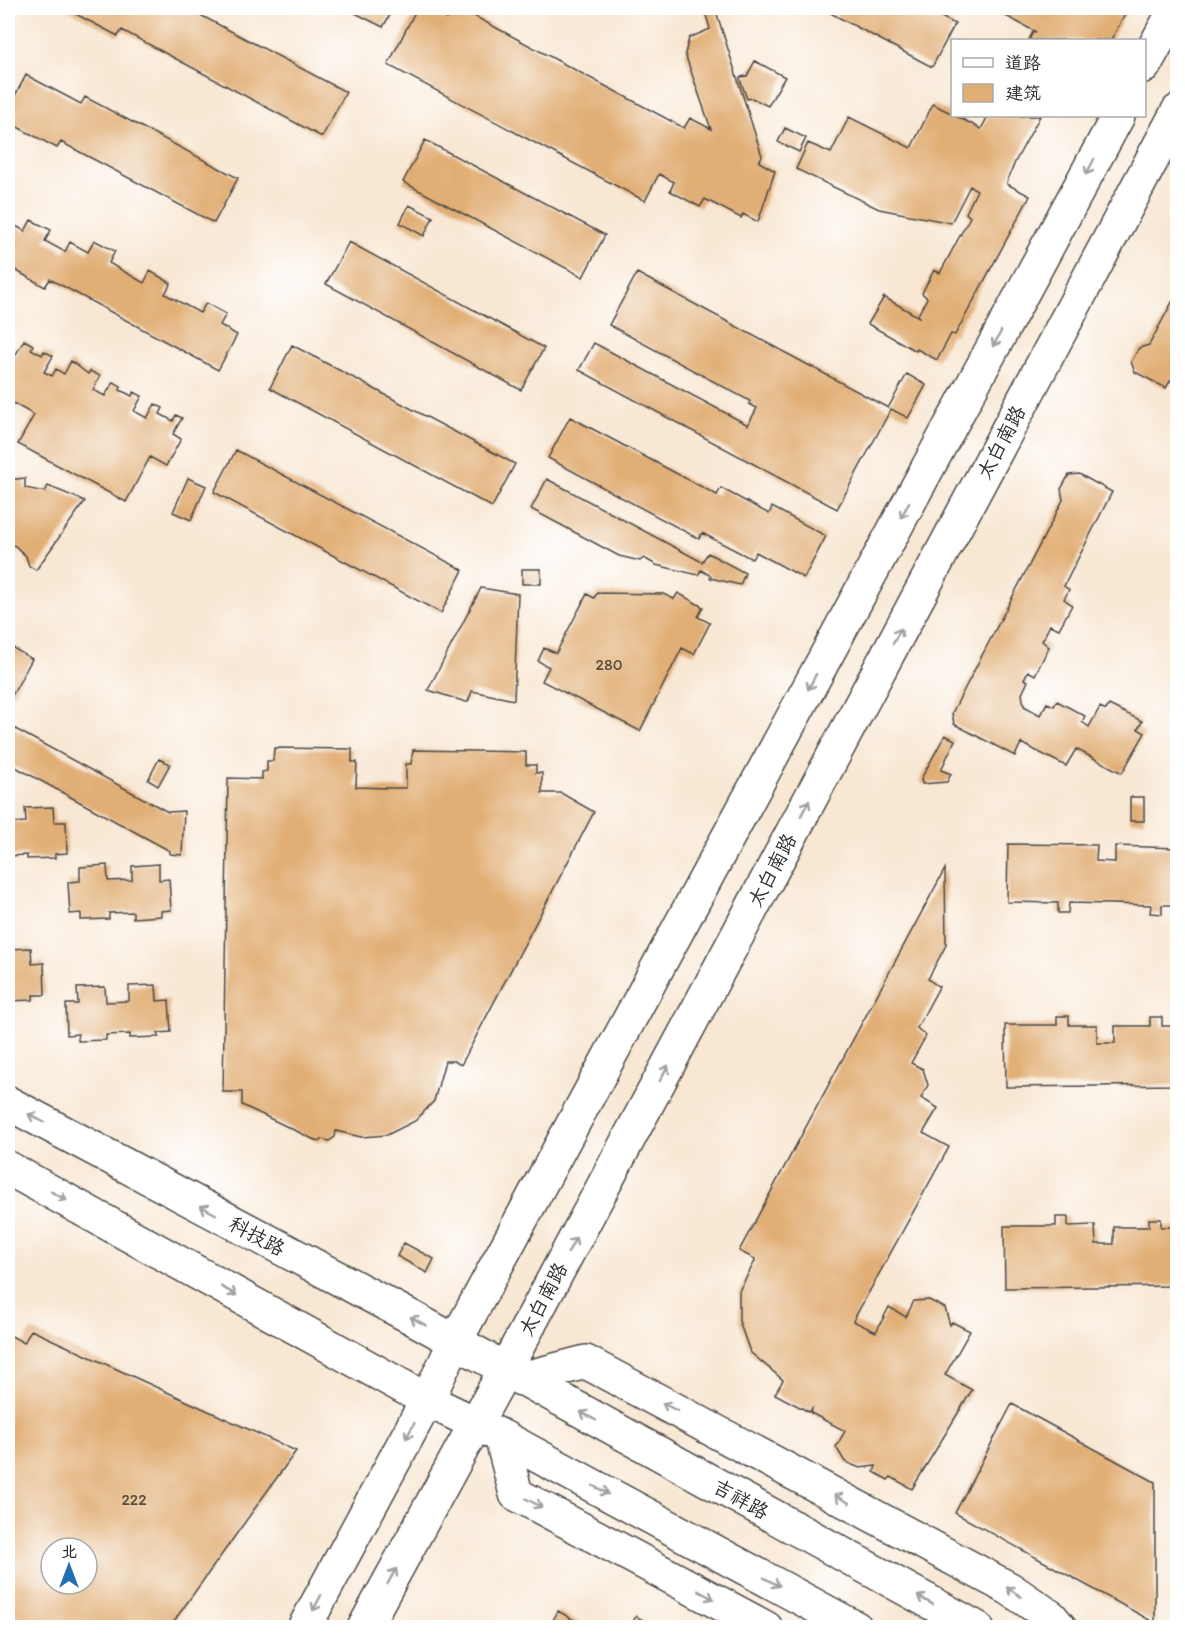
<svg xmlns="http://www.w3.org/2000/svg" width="1185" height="1635" font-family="Itim,'LXGW WenKai TC',sans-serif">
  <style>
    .building { fill: #e1ae75; fill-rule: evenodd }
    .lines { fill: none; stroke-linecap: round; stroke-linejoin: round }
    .primary-casing { stroke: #4a4744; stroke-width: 36 }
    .primary { stroke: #fff; stroke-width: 33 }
    .oneway { stroke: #a0a0a0 }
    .labels { text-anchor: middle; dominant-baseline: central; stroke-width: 5; stroke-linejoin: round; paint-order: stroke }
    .number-label { font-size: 16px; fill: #584c3e }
    .street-label { font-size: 20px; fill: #2b2b2b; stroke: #fff }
  </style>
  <rect width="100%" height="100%" fill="#fff"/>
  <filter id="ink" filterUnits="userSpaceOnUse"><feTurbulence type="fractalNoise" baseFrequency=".0167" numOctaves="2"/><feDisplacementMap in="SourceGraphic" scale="12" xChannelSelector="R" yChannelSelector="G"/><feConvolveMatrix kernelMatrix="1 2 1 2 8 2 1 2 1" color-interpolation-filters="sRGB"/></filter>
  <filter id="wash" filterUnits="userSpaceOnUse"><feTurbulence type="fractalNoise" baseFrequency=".008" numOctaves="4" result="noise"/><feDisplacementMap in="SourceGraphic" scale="24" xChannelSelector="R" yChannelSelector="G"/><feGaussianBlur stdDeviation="1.35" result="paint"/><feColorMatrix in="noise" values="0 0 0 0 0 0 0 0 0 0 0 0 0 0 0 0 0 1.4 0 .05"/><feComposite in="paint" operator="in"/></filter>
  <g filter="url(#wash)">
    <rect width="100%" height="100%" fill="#f8e7d3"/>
    <g id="blocks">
      <path class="building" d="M 64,8 L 187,8 L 346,92 L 322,137 L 122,30 L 118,36 Z
        M 345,8 L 394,8 L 383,27 Z
        M 417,8 L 426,8 L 447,19 L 453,8 L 459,8 L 684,128 L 690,118 L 711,129 L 685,54 L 689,38 L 710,29 L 704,8 L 715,8 L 762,156 L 759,162 L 775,171 L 758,222 L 743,214 L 741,218 L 705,199 L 700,207 L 670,191 L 674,182 L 659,174 L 645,201 L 388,65 Z
        M 821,8 L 924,8 L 955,24 L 932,67 Z
        M 991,8 L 1125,8 L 1128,9 L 1111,40 L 1029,40 L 1033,32 L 1036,32 Z
        M 755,61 L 785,77 L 768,106 L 752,98 L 747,99 L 740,79 L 740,77 L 747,76 Z
        M 26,75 L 81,104 L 85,97 L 238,178 L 214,223 L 61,142 L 57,148 L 8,122 L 8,109 Z
        M 933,104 L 981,129 L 988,116 L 1040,116 L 1015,162 L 1007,182 L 1007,184 L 1030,196 L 955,335 L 951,334 L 937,360 L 917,349 L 916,351 L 868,324 L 884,297 L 919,317 L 918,315 L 927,298 L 922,293 L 934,270 L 940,273 L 970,217 L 966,213 L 977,190 L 970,186 L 951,223 L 879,209 L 796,169 L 808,143 L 831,153 L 849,117 L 911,148 Z
        M 785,128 L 806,138 L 799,152 L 778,142 Z
        M 425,140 L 605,235 L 583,277 L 403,182 Z
        M 409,205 L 433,217 L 424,236 L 400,223 Z
        M 31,220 L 51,230 L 45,241 L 65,252 L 70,242 L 88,252 L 94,240 L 115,251 L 109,263 L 144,283 L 150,271 L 171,283 L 165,294 L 200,313 L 206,303 L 226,314 L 220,325 L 237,335 L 218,370 L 50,279 L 45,287 L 8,266 L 8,222 L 25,231 Z
        M 349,242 L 544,348 L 521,390 L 326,284 Z
        M 637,273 L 888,408 L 907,374 L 926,385 L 908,418 L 891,409 L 837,509 L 579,370 L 594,343 L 748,425 L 757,408 L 749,404 L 750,401 L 609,325 Z
        M 1178,291 L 1178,354 L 1175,359 L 1178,361 L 1178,368 L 1166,388 L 1135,372 L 1131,362 L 1139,348 L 1149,345 Z
        M 24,340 L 33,345 L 31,349 L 42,355 L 44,351 L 53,356 L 44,372 L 52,376 L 56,369 L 64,374 L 71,361 L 88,374 L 90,371 L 100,376 L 93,390 L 105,396 L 113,382 L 121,386 L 120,390 L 132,396 L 134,392 L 142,396 L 134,411 L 147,418 L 155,404 L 163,408 L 160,414 L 173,421 L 176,415 L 182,418 L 173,434 L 181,439 L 166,466 L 150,457 L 126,502 L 18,444 L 34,415 L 8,400 L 8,351 L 15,356 Z
        M 292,345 L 515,464 L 492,507 L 270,388 Z
        M 570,417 L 717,495 L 721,488 L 769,514 L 772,507 L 826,536 L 804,578 L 756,552 L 752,559 L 702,533 L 699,539 L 548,458 Z
        M 236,450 L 463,570 L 441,613 L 214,492 Z
        M 1079,474 L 1112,492 L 1064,586 L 1069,590 L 1064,599 L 1072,605 L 1059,629 L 1050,625 L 1042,641 L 1049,647 L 1035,675 L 1028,671 L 1024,679 L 1028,681 L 1022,694 L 1024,706 L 1040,715 L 1047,703 L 1054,706 L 1057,701 L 1085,716 L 1082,722 L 1089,727 L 1100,707 L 1106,710 L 1109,705 L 1142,721 L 1138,729 L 1145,733 L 1122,773 L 1076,749 L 1066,766 L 1021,743 L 1015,756 L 954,724 L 952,713 L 1063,500 L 1061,489 L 1069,475 Z
        M 25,478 L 25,488 L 45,492 L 48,486 L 85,501 L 36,570 L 29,566 L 26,556 L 15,546 L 8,543 L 8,480 Z
        M 188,478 L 206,486 L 191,520 L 173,512 Z
        M 547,479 L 702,562 L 708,553 L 745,573 L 740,585 L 710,578 L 711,576 L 701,570 L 698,575 L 656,565 L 644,558 L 640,561 L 619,556 L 531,509 Z
        M 522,569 L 541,569 L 541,584 L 522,584 Z
        M 481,588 L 518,594 L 514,700 L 472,691 L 468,702 L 466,702 L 428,690 Z
        M 597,593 L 663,594 L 674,599 L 678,593 L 703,607 L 698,617 L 710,623 L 694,654 L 682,648 L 640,731 L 542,681 L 549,667 L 538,661 L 544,648 L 556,653 L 587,594 L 594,598 Z
        M 8,645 L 32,659 L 8,703 Z
        M 8,725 L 168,812 L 184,811 L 182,855 L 170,854 L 170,851 L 8,763 Z
        M 945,735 L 955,740 L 941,770 L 951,774 L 947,782 L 922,784 L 921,779 Z
        M 274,748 L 352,749 L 352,762 L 357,762 L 356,787 L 388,788 L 406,788 L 406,764 L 411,764 L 413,750 L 526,752 L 526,765 L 536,765 L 536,773 L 542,773 L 542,793 L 561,793 L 594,812 L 461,1065 L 454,1061 L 445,1061 L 434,1101 L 415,1121 L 387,1135 L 361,1137 L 336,1131 L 335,1137 L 329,1141 L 322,1139 L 319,1142 L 242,1105 L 242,1092 L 223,1092 L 228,780 L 228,778 L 262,779 L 262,772 L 267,771 L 267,761 L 273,761 Z
        M 159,759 L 170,764 L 158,786 L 148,780 Z
        M 1130,797 L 1144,797 L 1144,821 L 1130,821 Z
        M 53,807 L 54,822 L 66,822 L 67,853 L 55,854 L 55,858 L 27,859 L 27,855 L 8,856 L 8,823 L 26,822 L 25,808 Z
        M 1008,844 L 1097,845 L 1096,861 L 1115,862 L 1115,846 L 1178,848 L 1178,905 L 1162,905 L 1162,914 L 1150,913 L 1151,905 L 1069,903 L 1068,913 L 1058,913 L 1058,903 L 1007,902 Z
        M 159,864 L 159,880 L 169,879 L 171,910 L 161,911 L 161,916 L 133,918 L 133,912 L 109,913 L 109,919 L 81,920 L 81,913 L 70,914 L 68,882 L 80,881 L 80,867 L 107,865 L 108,881 L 132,880 L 132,866 Z
        M 945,869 L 946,945 L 928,979 L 939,987 L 917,1028 L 926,1036 L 911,1063 L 923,1069 L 928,1085 L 921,1098 L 938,1108 L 923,1133 L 949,1147 L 853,1321 L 876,1332 L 889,1307 L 906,1317 L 914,1301 L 929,1300 L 945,1308 L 950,1325 L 952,1322 L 970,1331 L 945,1375 L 972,1390 L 912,1489 L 891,1477 L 888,1480 L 874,1472 L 876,1466 L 860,1468 L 845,1462 L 836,1447 L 845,1431 L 811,1413 L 812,1409 L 809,1412 L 775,1394 L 783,1380 L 750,1352 L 739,1321 L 739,1291 L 755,1261 L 755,1259 L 739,1251 Z
        M 31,948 L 32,964 L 44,963 L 45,995 L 33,995 L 33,1000 L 8,1001 L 8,949 Z
        M 156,985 L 157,1001 L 169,1000 L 171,1032 L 158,1033 L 159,1037 L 130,1038 L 130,1034 L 106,1035 L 106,1040 L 78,1041 L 78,1034 L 67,1035 L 66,1004 L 78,1004 L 77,988 L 105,987 L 106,1002 L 129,1001 L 129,986 Z
        M 1057,1016 L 1069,1016 L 1069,1025 L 1097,1025 L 1097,1043 L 1115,1043 L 1115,1026 L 1150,1026 L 1150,1017 L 1162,1017 L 1162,1026 L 1178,1026 L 1178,1085 L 1006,1087 L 1005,1025 L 1057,1025 Z
        M 1056,1217 L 1068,1217 L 1068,1226 L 1095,1225 L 1096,1244 L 1114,1244 L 1114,1227 L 1149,1227 L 1149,1219 L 1161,1219 L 1161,1227 L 1178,1227 L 1178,1286 L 1005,1288 L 1004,1226 L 1056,1226 Z
        M 404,1243 L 434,1259 L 427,1273 L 397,1256 Z
        M 31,1330 L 296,1451 L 169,1628 L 8,1628 L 8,1334 L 24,1343 ZM 51,1548 L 87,1548 L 87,1584 L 51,1584 Z
        M 1012,1404 L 1155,1482 L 1155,1623 L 955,1513 Z
        M 558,1611 L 588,1628 L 549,1628 Z
        M 636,1616 L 637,1617 L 657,1628 L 630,1628 Z"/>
    </g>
  </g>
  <g filter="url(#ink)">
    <use href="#blocks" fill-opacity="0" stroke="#4a4744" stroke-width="1.5"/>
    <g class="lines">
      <g class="primary-casing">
        <path id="primary" d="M 1144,66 L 1176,8
          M 8,1103 L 409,1316 L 977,1628
          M 8,1168 L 427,1400 L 501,1436 L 856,1628
          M 521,1379 L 586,1362 L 1010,1589 L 1051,1617 L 1060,1628
          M 501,1436 L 516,1494 L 766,1628
          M 304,1628 L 427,1400 L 455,1342 L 1118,116
          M 364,1628 L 505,1370 L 1178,111"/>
      </g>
      <use href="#primary" class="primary"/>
    </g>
    <defs><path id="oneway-shaft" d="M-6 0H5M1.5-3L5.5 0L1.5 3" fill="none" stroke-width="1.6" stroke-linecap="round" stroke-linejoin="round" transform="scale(1.5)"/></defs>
    <g class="oneway">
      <use href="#oneway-shaft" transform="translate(1090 167) rotate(118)"/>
      <use href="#oneway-shaft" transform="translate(997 339) rotate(118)"/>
      <use href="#oneway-shaft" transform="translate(905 510) rotate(118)"/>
      <use href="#oneway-shaft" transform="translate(897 636) rotate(-62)"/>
      <use href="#oneway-shaft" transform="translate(812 682) rotate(118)"/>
      <use href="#oneway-shaft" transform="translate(805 808) rotate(-62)"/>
      <use href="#oneway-shaft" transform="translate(664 1073) rotate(-62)"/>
      <use href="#oneway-shaft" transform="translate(36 1118) rotate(-152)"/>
      <use href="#oneway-shaft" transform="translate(59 1196) rotate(29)"/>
      <use href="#oneway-shaft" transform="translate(208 1210) rotate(-152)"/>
      <use href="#oneway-shaft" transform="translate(572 1245) rotate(-62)"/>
      <use href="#oneway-shaft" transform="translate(229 1291) rotate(29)"/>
      <use href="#oneway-shaft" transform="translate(418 1321) rotate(-151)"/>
      <use href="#oneway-shaft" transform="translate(670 1407) rotate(-152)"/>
      <use href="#oneway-shaft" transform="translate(588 1416) rotate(-151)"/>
      <use href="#oneway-shaft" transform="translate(410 1431) rotate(119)"/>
      <use href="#oneway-shaft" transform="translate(601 1490) rotate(28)"/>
      <use href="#oneway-shaft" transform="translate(842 1499) rotate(-152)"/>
      <use href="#oneway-shaft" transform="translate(534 1503) rotate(28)"/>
      <use href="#oneway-shaft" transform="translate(392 1576) rotate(-61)"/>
      <use href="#oneway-shaft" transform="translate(772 1582) rotate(28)"/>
      <use href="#oneway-shaft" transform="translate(1014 1592) rotate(-147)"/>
      <use href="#oneway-shaft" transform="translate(706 1595) rotate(28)"/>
      <use href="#oneway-shaft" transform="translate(925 1600) rotate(-151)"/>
      <use href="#oneway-shaft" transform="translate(317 1603) rotate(118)"/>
    </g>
  </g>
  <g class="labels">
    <g class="number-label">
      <text x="609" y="664">280</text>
      <text x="134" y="1499">222</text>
    </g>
    <g class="street-label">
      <text transform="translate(1001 442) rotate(-62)">太白南路</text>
      <text transform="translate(772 870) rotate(-62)">太白南路</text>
      <text transform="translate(257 1236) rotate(28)">科技路</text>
      <text transform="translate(543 1299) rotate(-62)">太白南路</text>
      <text transform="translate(741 1499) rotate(29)">吉祥路</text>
    </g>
  </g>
  <rect width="1185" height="1635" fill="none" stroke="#fff" stroke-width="30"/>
  <rect x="951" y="39" width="195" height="78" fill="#ffffff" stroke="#aaaaaa" stroke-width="1.5"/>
  <rect x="963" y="58" width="30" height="9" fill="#ffffff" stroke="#aaaaaa" stroke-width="1.5"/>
  <text x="1005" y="69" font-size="18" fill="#2b2b2b">道路</text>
  <rect x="963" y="84" width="30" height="18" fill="#e1ae75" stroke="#aaaaaa" stroke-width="1.5"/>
  <text x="1005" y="99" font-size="18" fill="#2b2b2b">建筑</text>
  <g transform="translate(69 1566)"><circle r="28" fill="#ffffff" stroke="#aaaaaa" stroke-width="1.5"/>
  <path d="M0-4.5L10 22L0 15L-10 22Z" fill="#1f6fb2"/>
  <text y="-9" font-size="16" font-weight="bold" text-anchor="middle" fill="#2b2b2b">北</text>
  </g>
</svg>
